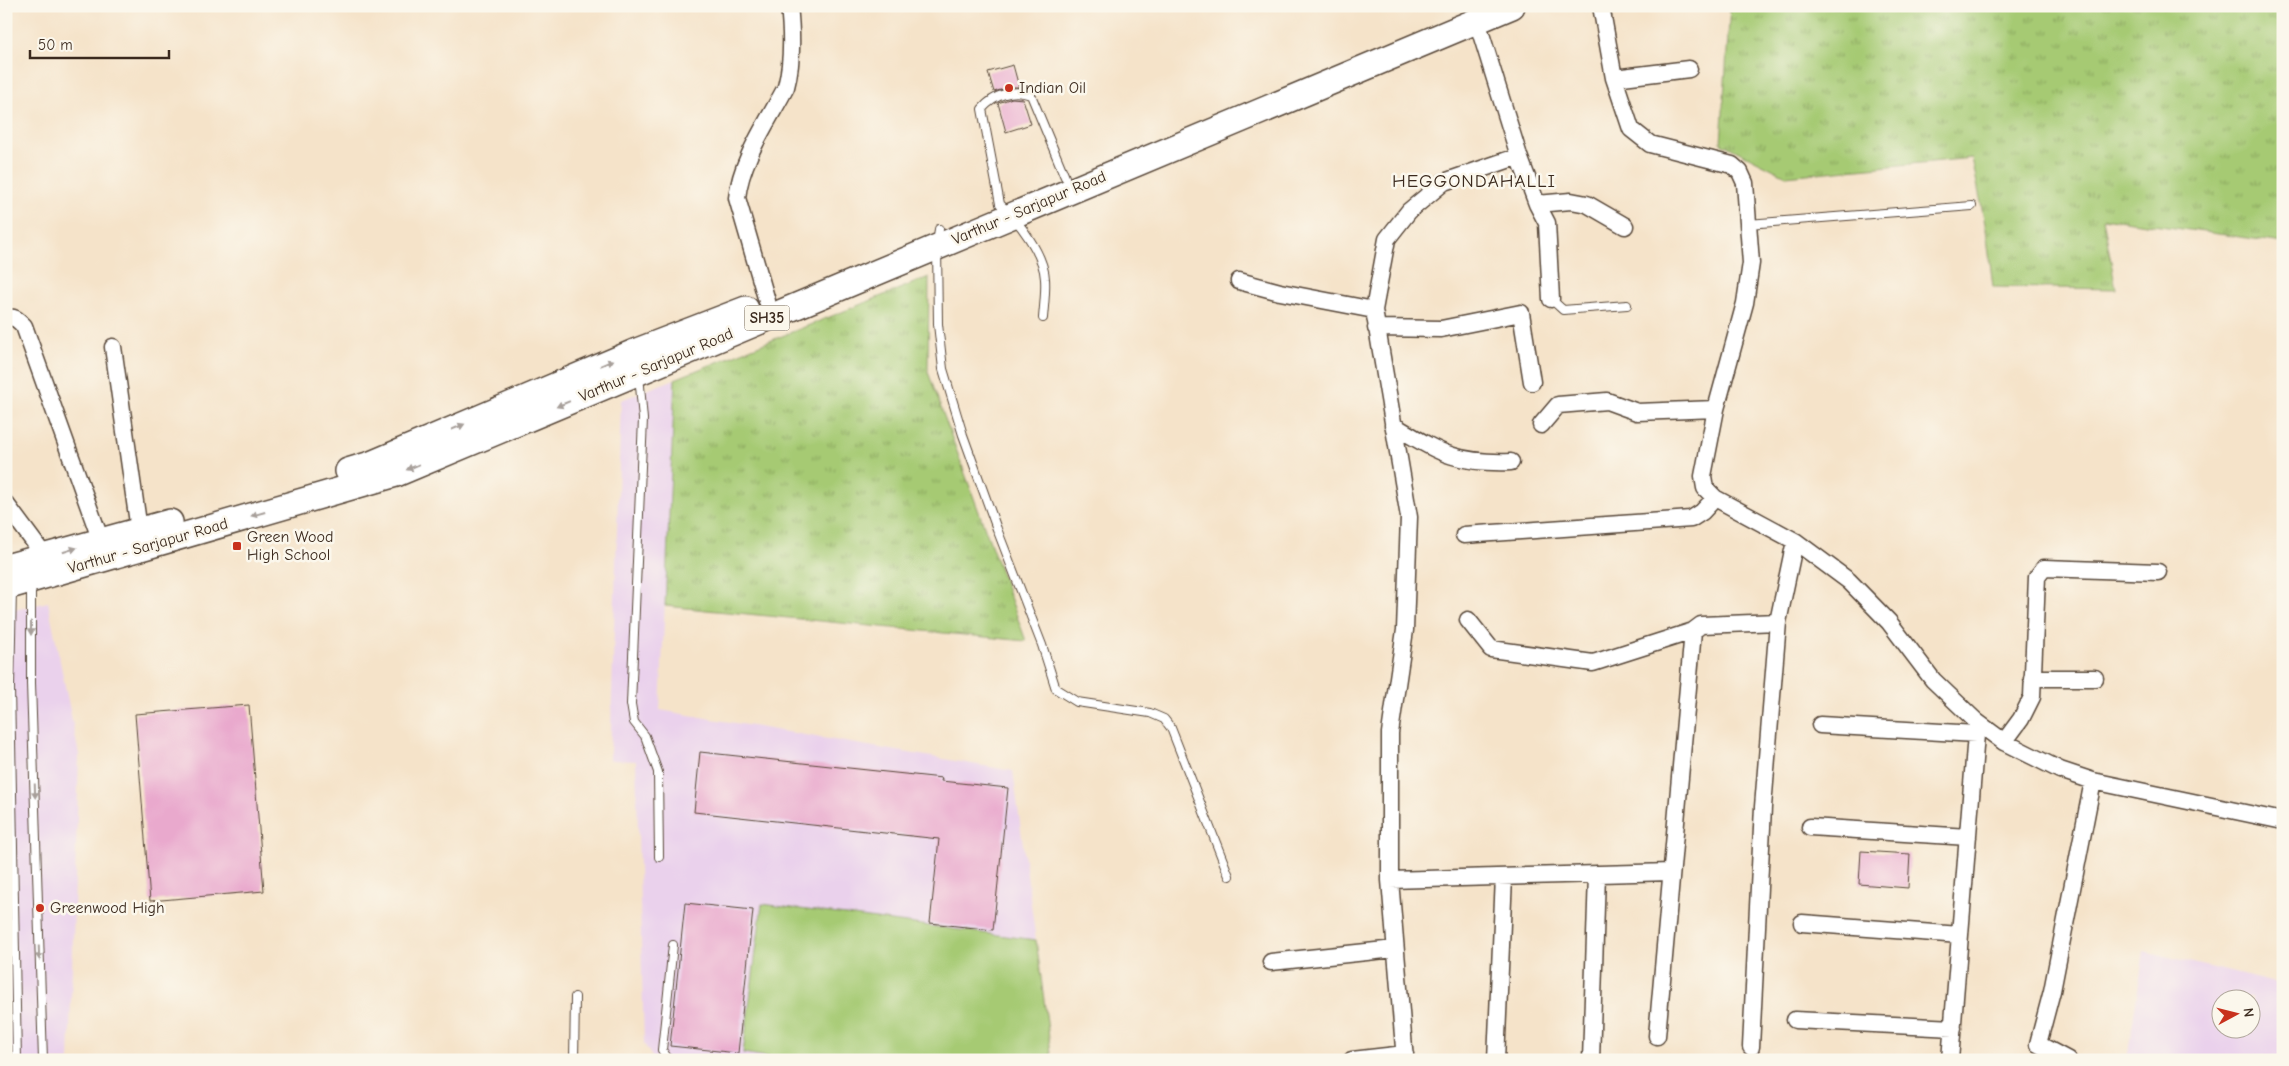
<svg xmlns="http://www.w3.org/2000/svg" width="2289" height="1066" font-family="'Comic Neue',sans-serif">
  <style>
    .built { fill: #ead1ec; fill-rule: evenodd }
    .grass { fill: url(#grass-tufts); stroke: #707a48 }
    .pitch { fill: #a6ca73; stroke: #707a48 }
    .building { fill: #e9a9cd }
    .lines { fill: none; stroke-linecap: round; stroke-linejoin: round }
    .service-casing { stroke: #574638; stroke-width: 10 }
    .minor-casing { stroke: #574638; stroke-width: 19 }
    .primary-casing { stroke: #574638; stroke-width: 28 }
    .service { stroke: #fff; stroke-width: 8 }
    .minor { stroke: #fff; stroke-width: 16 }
    .primary { stroke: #fff; stroke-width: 25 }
    .oneway { fill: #a79f9a }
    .poi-dot { fill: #c8321e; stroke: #fbf7ec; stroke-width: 2 }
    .labels { text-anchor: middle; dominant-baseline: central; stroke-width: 5; stroke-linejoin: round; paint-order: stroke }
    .shield { fill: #fbf7ec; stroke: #75685c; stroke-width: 1 }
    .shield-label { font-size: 15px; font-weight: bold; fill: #3b2a1e }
    .poi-label { font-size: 16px; fill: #3b2a1e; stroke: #fbf7ec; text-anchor: start }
    .street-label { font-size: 16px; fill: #3b2a1e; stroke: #fbf7ec }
    .quarter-label { font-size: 19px; letter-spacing: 1px; fill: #3b2a1e; stroke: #fbf7ec }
  </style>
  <defs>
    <pattern id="grass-tufts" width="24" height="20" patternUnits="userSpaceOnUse" patternTransform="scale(1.25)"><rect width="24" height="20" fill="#a6ca73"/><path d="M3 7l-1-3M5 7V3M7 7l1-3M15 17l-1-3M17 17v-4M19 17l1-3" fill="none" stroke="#88a45e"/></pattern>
  </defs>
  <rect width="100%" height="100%" fill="#fbf7ec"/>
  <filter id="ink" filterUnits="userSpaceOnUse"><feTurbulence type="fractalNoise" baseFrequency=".02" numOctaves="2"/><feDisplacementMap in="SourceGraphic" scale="10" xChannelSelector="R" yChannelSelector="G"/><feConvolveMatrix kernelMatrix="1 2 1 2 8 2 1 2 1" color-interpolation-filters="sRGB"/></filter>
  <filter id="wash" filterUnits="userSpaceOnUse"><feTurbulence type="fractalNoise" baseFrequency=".0096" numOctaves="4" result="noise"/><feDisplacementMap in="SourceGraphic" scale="20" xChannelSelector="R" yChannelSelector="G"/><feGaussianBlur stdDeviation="1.12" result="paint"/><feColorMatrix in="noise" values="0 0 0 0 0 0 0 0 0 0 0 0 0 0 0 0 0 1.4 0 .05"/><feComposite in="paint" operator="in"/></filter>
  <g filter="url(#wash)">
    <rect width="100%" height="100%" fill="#f5e3c9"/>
    <path class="built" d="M 675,379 L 660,710 L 1013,771 L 1052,1060 L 654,1060 L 644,1044 L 636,761 L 610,760 L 621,400 Z
      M 48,602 L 79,755 L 69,1060 L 6,1060 L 6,612 Z
      M 2144,951 L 2283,985 L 2283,1060 L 2127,1060 ZM 2222,998 L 2252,998 L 2252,1028 L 2222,1028 Z"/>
    <path class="grass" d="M 1730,6 L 2283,6 L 2283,243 L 2103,218 L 2116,289 L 1993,287 L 1986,229 L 1972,158 L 1786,176 L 1721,143 Z
      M 929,277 L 928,372 L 1026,641 L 665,606 L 675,379 Z"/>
    <path class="pitch" d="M 762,904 L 1036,940 L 1052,1060 L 787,1060 L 743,1053 Z"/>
    <g id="blocks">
      <path class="building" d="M 1013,65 L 1019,87 L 1010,87 L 994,92 L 988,72 Z
        M 1012,98 L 1023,99 L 1031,124 L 1006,132 L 998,103 Z
        M 249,705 L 264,891 L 150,901 L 135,714 Z
        M 700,752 L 942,778 L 941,781 L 1008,788 L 993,930 L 930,923 L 939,839 L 694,812 Z
        M 1861,851 L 1910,854 L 1908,888 L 1859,884 Z
        M 685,903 L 753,910 L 738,1053 L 670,1046 Z"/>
    </g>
  </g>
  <g filter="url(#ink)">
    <use href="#blocks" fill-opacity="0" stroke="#574638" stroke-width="1"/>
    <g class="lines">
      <g class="service-casing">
        <path id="service" d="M 1748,224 L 1972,206
          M 939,229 L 937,246 L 938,324 L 943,369 L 963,435 L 997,529 L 1042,645 L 1056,689 L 1077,702 L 1150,713 L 1164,719 L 1171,728 L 1229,876
          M 1551,299 L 1563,310 L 1627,305
          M 1043,318 C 1044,305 1046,291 1045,279 C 1044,254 1018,220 1000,204 L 982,109 C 994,95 1013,88 1031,95 L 1065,177
          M 639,375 L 643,419 L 631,704 L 634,722 L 645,736 L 658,772 L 659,857
          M 31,584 L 31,683 L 43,1060
          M 12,589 L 10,687 L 17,1060
          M 574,1060 L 575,997
          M 669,1060 L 662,1050 L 673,945"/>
      </g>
      <g class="minor-casing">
        <path id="minor" d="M 1601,6 L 1614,78 L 1631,129 L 1650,144 L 1732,165 L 1740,172 L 1745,183 L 1751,263 L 1745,303 L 1716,409 L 1703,476 L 1705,488 L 1715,498 L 1795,541 L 1849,581 L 1889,622 L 1933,680 L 1977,722 L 2004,742 L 2060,770 L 2093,781 L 2283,821
          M 1614,78 L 1689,69
          M 1519,156 L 1537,204 L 1547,223 L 1551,299
          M 1537,204 L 1571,201 L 1587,204 L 1625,226
          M 1239,281 L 1280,292 L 1374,310
          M 767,301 L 737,198 C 741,159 768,122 786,87 C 793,61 792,33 789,6
          M 6,318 C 15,316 18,320 24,326 L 101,541
          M 1376,328 L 1441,329 L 1521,313 L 1532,382
          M 113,347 L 139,530
          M 1393,425 C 1439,452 1455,464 1511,462
          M 1541,425 L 1558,405 L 1607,401 L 1637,412 L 1716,409
          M 6,504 L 46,558
          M 1464,535 L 1691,519 L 1702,512 L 1715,498
          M 1468,620 L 1491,649 L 1593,663 L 1693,631
          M 2032,678 L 2095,678
          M 1820,725 L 1976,734
          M 2004,742 L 2021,719 L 2032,697 L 2037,577 L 2044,568 L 2158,572
          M 1810,827 L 1968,837
          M 1390,880 L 1671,872
          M 1802,923 L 1960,935
          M 1271,962 L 1395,949
          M 1795,1020 L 1953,1028
          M 1657,1036 L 1693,631 L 1701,625 L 1778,622
          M 1751,1047 L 1763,807 L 1778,622 L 1795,541
          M 1352,1060 L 1405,1054
          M 1405,1060 L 1390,880 L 1390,733 L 1405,630 L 1409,517 L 1374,310 L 1387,239 L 1409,211 L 1444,182 L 1519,156 L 1477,21
          M 1496,1060 L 1504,877
          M 1591,1060 L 1597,874
          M 1950,1060 L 1977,722
          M 2068,1060 L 2038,1044 L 2052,991 L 2093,781"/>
      </g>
      <g class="primary-casing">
        <path id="primary" d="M 348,471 L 371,464 L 637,351 L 746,309
          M 6,567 L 170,522
          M 6,587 L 396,474 L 1512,6"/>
      </g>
      <use href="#service" class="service"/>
      <use href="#minor" class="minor"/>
      <use href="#primary" class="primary"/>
    </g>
    <defs><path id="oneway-solid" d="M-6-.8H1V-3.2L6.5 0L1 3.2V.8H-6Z" transform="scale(1.25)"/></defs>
    <g class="oneway">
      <use href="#oneway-solid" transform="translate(607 363) rotate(-23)"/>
      <use href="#oneway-solid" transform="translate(563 404) rotate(157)"/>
      <use href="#oneway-solid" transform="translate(458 427) rotate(-23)"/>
      <use href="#oneway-solid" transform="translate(413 467) rotate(157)"/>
      <use href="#oneway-solid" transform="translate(258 514) rotate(164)"/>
      <use href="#oneway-solid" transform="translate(70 550) rotate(-17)"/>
      <use href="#oneway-solid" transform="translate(31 628) rotate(90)"/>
      <use href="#oneway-solid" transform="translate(35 791) rotate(88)"/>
      <use href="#oneway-solid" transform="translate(39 953) rotate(88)"/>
    </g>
  </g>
  <g class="poi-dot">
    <circle cx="1009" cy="88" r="5"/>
    <rect x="232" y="541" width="10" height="10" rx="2.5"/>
    <circle cx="40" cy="908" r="5"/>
  </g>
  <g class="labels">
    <rect class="shield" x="744.5" y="305.5" width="45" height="25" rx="4"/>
    <g class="shield-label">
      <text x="767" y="318">SH35</text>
    </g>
    <g class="poi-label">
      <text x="1019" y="88">Indian Oil</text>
      <text x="247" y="537">Green Wood<tspan x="247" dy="18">High School</tspan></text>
      <text x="50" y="908">Greenwood High</text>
    </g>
    <g class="street-label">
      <text transform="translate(1029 208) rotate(-23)">Varthur - Sarjapur Road</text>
      <text transform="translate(656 365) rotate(-23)">Varthur - Sarjapur Road</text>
      <text transform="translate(148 546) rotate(-16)">Varthur - Sarjapur Road</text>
    </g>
    <g class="quarter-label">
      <text x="1474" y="181">HEGGONDAHALLI</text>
    </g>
  </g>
  <rect width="2289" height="1066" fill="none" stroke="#fbf7ec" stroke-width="25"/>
  <g transform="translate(2236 1014) rotate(83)"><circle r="24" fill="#fbf7ec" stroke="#aea59a"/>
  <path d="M0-4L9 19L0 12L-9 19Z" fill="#c8321e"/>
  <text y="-8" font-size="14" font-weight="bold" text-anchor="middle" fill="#3b2a1e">N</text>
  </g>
  <path d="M30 50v8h139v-8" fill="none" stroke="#3b2a1e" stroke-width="2.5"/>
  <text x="38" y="50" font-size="15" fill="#3b2a1e" stroke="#fbf7ec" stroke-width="4" paint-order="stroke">50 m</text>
</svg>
